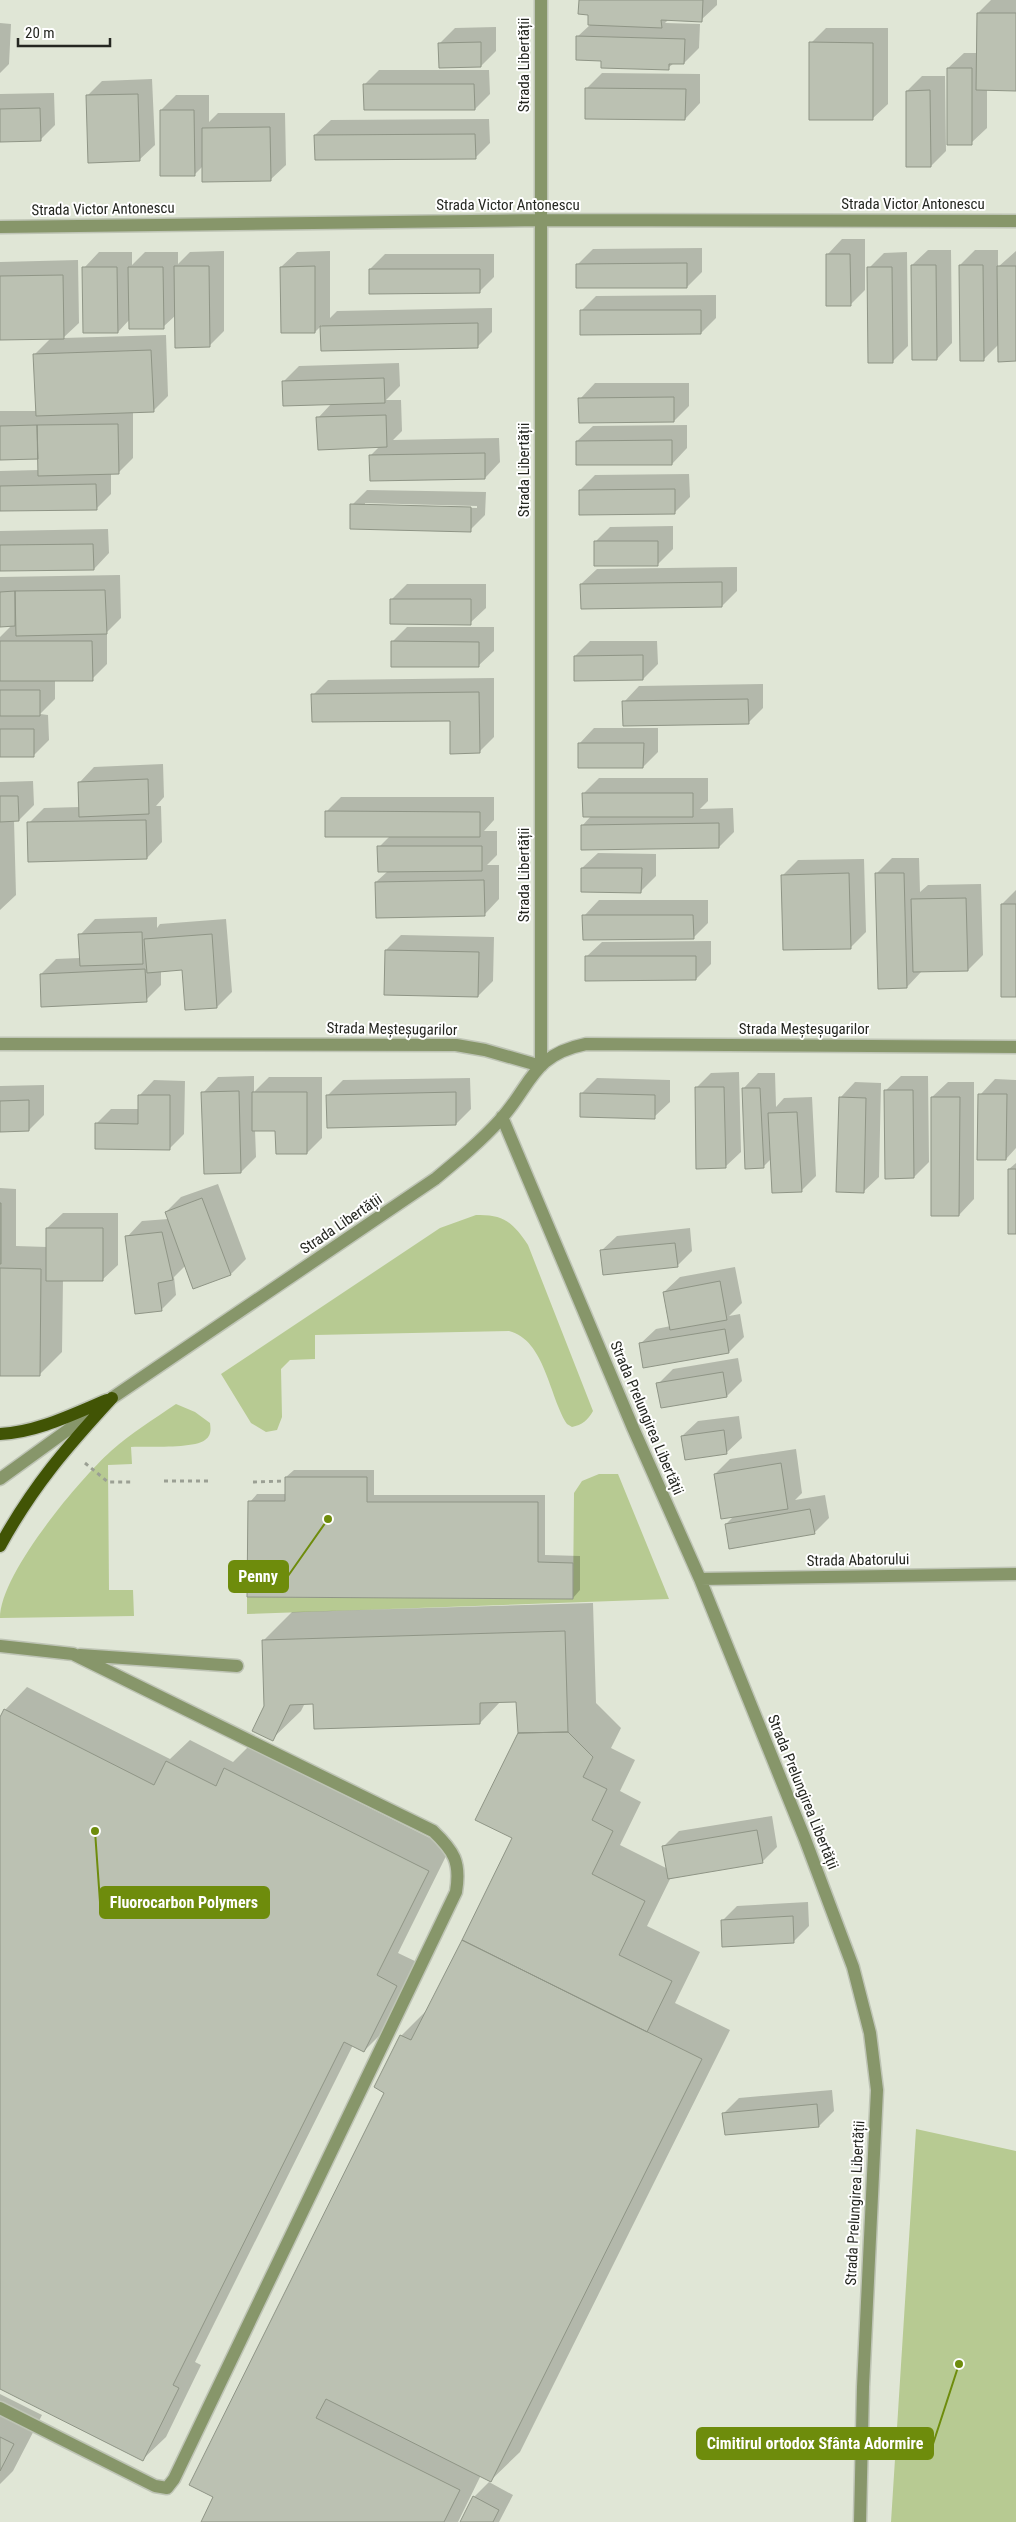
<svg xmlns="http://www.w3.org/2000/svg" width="1016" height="2522" font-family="'Roboto Condensed',sans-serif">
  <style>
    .green { fill: #b7ca92 }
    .shadow { fill: #0003; fill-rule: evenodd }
    .building { fill: #bbc1b2; stroke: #8f9586 }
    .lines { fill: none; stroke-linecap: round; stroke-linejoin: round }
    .minor-casing { stroke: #bec4b5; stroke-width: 15 }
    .major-casing { stroke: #bec4b5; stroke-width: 15 }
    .path { stroke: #9ba094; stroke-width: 3; stroke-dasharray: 4 4; stroke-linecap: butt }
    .minor { stroke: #87966a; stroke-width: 12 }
    .major { stroke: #415405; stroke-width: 12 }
    .labels { text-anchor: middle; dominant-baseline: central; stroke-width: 4; stroke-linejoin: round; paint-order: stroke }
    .street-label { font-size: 15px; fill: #252721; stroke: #fff }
    .leader { fill: none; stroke: #6e8c0c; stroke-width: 2 }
    .callout-dot { fill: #6e8c0c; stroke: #fff; stroke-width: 2 }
    .callout { fill: #6e8c0c; stroke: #6e8c0c; stroke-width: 2 }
    .callout-label { font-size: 16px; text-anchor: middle; font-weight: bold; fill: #fff }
  </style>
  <rect width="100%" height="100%" fill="#e0e6d6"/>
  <path class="green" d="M 476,1215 C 504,1214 513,1223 528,1245 L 593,1411 C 588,1420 582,1425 572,1427 L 567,1424 C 549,1396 545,1340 509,1331 L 315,1335 L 315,1359 L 290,1360 L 281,1369 L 282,1417 L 277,1430 L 266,1432 L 251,1423 L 221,1374 L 440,1228 Z
    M 176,1404 L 195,1412 L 210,1423 C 211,1430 211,1436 205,1440 C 193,1449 148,1446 131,1447 L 132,1464 L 108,1465 L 109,1590 L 133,1590 L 134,1616 L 0,1618 C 0,1574 78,1481 111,1451 C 131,1433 154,1419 176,1404 Z
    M 599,1474 L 618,1474 L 669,1599 L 247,1614 L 247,1597 L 573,1599 L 574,1493 L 582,1481 Z
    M 916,2129 L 1016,2151 L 1016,2522 L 891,2522 Z"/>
  <path class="shadow" d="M 580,0 L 717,0 L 717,5 L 701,20 L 669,19 L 665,23 L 700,24 L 699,48 L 684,63 L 674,63 L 668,68 L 602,60 L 577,37 L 590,25 L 590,14 Z
    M 991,0 L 1016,0 L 1016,89 L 987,89 L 987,128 L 971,143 L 948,68 L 964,53 L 978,53 L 978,13 Z
    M 0,23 L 11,24 L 9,64 L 0,73 Z
    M 496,27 L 496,51 L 481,66 L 440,43 L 455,28 Z
    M 826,28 L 888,28 L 888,104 L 872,119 L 811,43 Z
    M 379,70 L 489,70 L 490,94 L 475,109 L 364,85 Z
    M 602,73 L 700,74 L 700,103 L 685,119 L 587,88 Z
    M 922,76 L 945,76 L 946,151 L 931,166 L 907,91 Z
    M 152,79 L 155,145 L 139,160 L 87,96 L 102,81 Z
    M 54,93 L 55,125 L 40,140 L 0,141 L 0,94 Z
    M 176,95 L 209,95 L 209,122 L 218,113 L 285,113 L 286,165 L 270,180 L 203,166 L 194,175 L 161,110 Z
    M 489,119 L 490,143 L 475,158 L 315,135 L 331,120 Z
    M 842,239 L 865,239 L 865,290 L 850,305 L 827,255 Z
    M 702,248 L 702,272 L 687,287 L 578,264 L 593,249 Z
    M 928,250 L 951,250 L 952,343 L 937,359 L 912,265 Z
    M 975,250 L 998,250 L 998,267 L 1016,251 L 1016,360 L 999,344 L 984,359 L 960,265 Z
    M 224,251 L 224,331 L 209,346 L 176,315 L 163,327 L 130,319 L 118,332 L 84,268 L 99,252 L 132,252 L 132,265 L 145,252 L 178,252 L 178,264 L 190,252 Z
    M 330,251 L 330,318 L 337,311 L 492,308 L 492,332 L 477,347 L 322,350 L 322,325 L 315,332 L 281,267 L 297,252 Z
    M 907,252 L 908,346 L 892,362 L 869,268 L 884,253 Z
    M 385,254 L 494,254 L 494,277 L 479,292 L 370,269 Z
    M 78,260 L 79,323 L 63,338 L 166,335 L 168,396 L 153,411 L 133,412 L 133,458 L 118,473 L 111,473 L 111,494 L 96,509 L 0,510 L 0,471 L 39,470 L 39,458 L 0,458 L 0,411 L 37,411 L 35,354 L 51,338 L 0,339 L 0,262 Z
    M 716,295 L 716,318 L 701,333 L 581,311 L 596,296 Z
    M 399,363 L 400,386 L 386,400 L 401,400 L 402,431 L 393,440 L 499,438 L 500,462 L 485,478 L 370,456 L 380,446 L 318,418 L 332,403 L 284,381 L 299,366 Z
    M 595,383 L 689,383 L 689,406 L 674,421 L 580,399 Z
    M 687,425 L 687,448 L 672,464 L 577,441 L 593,426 Z
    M 689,474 L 690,497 L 674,513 L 580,490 L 595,475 Z
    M 367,490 L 486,492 L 485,515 L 470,530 L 352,505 ZM 365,503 L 477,506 L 477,508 L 365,506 Z
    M 673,526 L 673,549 L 658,564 L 595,542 L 610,527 Z
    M 108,529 L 109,553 L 94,569 L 0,570 L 0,531 Z
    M 737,567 L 737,591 L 722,606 L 581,584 L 597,569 Z
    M 120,575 L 121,618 L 107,632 L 107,664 L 92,679 L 55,680 L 55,699 L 40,714 L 48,715 L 49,740 L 33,756 L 0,756 L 0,637 L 12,625 L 0,625 L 0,577 Z
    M 407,584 L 486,584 L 486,608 L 470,623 L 392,599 Z
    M 407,627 L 494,627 L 494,651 L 478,666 L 392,642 Z
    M 590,641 L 657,641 L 658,664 L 643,679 L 575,656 Z
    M 494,678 L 494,737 L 479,752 L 451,720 L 313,695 L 328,680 Z
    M 763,684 L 763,708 L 748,723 L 624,702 L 639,686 Z
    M 594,728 L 658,728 L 658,752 L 643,767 L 579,744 Z
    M 163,764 L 164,797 L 156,806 L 161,806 L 162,842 L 147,858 L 29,823 L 44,808 L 80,807 L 79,783 L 94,767 Z
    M 599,778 L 708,778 L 708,801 L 700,809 L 733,808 L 734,832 L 719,847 L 582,826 L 591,816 L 584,793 Z
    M 33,781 L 34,805 L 19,820 L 14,820 L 16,895 L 0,910 L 0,782 Z
    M 341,797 L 494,797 L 494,820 L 484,831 L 497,831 L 497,855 L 487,865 L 499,865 L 499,899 L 484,915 L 376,882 L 388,871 L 379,847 L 390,836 L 326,812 Z
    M 598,853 L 656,854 L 656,876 L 641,891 L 582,868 Z
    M 892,858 L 919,858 L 920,892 L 928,885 L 981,884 L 983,955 L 968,970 L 922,971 L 907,987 L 876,874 Z
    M 864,859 L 866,932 L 850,948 L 783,875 L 798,860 Z
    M 1016,890 L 1016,996 L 1002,904 Z
    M 599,900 L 708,900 L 708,923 L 693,938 L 584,916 Z
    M 157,917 L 157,928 L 160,924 L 226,919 L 232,992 L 217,1007 L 183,969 L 161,970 L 161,985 L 146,1000 L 41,974 L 56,959 L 80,958 L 80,935 L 95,919 Z
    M 401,935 L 494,937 L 493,981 L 478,996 L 386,950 Z
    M 711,941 L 711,964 L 696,979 L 586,957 L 602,942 Z
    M 739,1072 L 741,1152 L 725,1167 L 696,1088 L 711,1073 Z
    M 758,1073 L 775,1073 L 776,1107 L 784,1098 L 812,1097 L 816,1176 L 801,1191 L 771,1159 L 763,1167 L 743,1089 Z
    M 254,1076 L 254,1092 L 269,1077 L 322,1077 L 322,1138 L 307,1153 L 277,1130 L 255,1130 L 256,1157 L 241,1172 L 203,1093 L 218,1077 Z
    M 901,1076 L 928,1076 L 929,1162 L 914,1177 L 885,1091 Z
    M 470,1078 L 471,1109 L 456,1124 L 327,1096 L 343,1080 Z
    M 597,1078 L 670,1080 L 670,1102 L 654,1117 L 581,1094 Z
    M 995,1079 L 1016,1080 L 1016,1148 L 1006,1159 L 980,1095 Z
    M 154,1080 L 185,1081 L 184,1134 L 169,1149 L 96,1124 L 111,1109 L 139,1109 L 139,1096 Z
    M 855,1082 L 881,1083 L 879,1177 L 863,1192 L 840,1098 Z
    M 948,1082 L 974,1082 L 974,1199 L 959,1215 L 932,1097 Z
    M 44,1085 L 44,1115 L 29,1130 L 0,1131 L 0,1086 Z
    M 1016,1163 L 1016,1233 L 1009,1169 Z
    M 218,1184 L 246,1259 L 231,1274 L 186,1265 L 174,1277 L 176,1295 L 161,1310 L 127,1237 L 142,1221 L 168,1219 L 166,1212 L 181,1197 Z
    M 0,1188 L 16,1189 L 16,1246 L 47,1247 L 47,1228 L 63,1213 L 118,1213 L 118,1265 L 102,1280 L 63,1279 L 62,1352 L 39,1375 L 0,1374 Z
    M 690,1228 L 692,1251 L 677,1266 L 601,1251 L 617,1236 Z
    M 735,1267 L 742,1303 L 729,1316 L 740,1314 L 744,1337 L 729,1352 L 640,1344 L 656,1329 L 671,1326 L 664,1292 L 680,1277 Z
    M 738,1358 L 742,1381 L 727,1396 L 658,1384 L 673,1369 Z
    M 739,1416 L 742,1438 L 726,1453 L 682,1436 L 698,1421 Z
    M 796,1449 L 802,1493 L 795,1500 L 825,1495 L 829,1518 L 814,1533 L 726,1524 L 734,1516 L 715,1474 L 730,1459 Z
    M 294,1470 L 374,1470 L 374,1495 L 545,1495 L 545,1555 L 580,1556 L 580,1590 L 573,1598 L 250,1502 L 257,1494 L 286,1494 L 286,1477 Z
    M 593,1603 L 596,1703 L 621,1728 L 611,1748 L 635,1760 L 620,1791 L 641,1802 L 620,1845 L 668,1869 L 664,1846 L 679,1831 L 772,1816 L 777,1847 L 762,1862 L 671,1877 L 647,1926 L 700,1952 L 675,2003 L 730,2030 L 520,2452 L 489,2482 L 513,2495 L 499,2522 L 461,2522 L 474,2497 L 491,2480 L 481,2475 L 458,2522 L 202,2522 L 386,2092 L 401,2036 L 429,2008 L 513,1837 L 519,1733 L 518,1701 L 501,1701 L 480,1723 L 305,1703 L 301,1711 L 272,1739 L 265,1707 L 264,1640 L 292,1612 Z
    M 27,1687 L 170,1759 L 190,1740 L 233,1762 L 248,1747 L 450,1848 L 398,1953 L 419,1963 L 387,2028 L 364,2051 L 353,2045 L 195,2362 L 201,2365 L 166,2437 L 143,2459 L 0,2388 L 0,1719 L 5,1710 Z
    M 808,1902 L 809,1926 L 794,1941 L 722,1921 L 737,1906 Z
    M 832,2090 L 834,2111 L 819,2126 L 724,2113 L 739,2098 Z
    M 0,2394 L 42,2415 L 13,2471 L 0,2484 Z"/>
  <path class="building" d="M 579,0 L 703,0 L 702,22 L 661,20 L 662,28 L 588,25 L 588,15 L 578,14 Z
    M 977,13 L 1016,13 L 1016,91 L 976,90 Z
    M 576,36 L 685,39 L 684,64 L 669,64 L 669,70 L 601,68 L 601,61 L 576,60 Z
    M 481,42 L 481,67 L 439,68 L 438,43 Z
    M 809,42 L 873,43 L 873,120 L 809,120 Z
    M 947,68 L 972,68 L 972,145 L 947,145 Z
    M 363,84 L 474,84 L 475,110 L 364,110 Z
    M 585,88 L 686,89 L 685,120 L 585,119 Z
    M 930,90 L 931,167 L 906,167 L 906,91 Z
    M 138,94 L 140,161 L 88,163 L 86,95 Z
    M 40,108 L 41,141 L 0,142 L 0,109 Z
    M 160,110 L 194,110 L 195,176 L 160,176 Z
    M 270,127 L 271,181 L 202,182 L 202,128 Z
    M 475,134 L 476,159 L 315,160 L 314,135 Z
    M 826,254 L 850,254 L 851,306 L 826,306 Z
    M 687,263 L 687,288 L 576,288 L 576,264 Z
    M 911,265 L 936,265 L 937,360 L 912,360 Z
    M 959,265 L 983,265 L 984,361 L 960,361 Z
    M 174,266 L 209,266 L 210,347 L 175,348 Z
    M 315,266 L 315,333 L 281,333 L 280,267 Z
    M 997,266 L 1016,266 L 1016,361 L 998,362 Z
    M 82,267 L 117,267 L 118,333 L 83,333 Z
    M 128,267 L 163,267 L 164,329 L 129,329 Z
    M 867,267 L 892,267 L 893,363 L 868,363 Z
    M 369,269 L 480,269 L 480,293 L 369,294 Z
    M 63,275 L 64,339 L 0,340 L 0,276 Z
    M 580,310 L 701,310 L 701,334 L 580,335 Z
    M 478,323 L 478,348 L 321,351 L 320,326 Z
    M 151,350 L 154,412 L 36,416 L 33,354 Z
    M 384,378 L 385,403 L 283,406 L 282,381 Z
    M 674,397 L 674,422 L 579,423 L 578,398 Z
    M 386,415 L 387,447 L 318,450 L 316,417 Z
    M 118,424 L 119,474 L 38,476 L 37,425 Z
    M 37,425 L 38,459 L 0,460 L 0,426 Z
    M 672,440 L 672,465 L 576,465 L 576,441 Z
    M 485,453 L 485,479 L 370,481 L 369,455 Z
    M 96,484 L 97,510 L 0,511 L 0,486 Z
    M 675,489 L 675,514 L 579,515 L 579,490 Z
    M 350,504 L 471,507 L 471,532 L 350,529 Z
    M 594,541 L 658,541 L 658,566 L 594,566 Z
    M 93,544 L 94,570 L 0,571 L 0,545 Z
    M 722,582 L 722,607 L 581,609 L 580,584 Z
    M 105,590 L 107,634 L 16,636 L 15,591 Z
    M 15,591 L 15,626 L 0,627 L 0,592 Z
    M 390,599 L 471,599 L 471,625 L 390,624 Z
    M 0,641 L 92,641 L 93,681 L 0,681 Z
    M 391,641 L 479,642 L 479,667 L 391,667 Z
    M 643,655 L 643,680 L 574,681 L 574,656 Z
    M 0,690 L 40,690 L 40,716 L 0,716 Z
    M 479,692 L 480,753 L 450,754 L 450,721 L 312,722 L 311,694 Z
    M 748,699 L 749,724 L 623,726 L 622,701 Z
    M 0,729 L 34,729 L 34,757 L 0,757 Z
    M 578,743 L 644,743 L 643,768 L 578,768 Z
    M 148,779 L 149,814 L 79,817 L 78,782 Z
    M 582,793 L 693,793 L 693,817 L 583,817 Z
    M 0,796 L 18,796 L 19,821 L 0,822 Z
    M 325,811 L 480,812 L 480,837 L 325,837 Z
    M 146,820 L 147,859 L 28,862 L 27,822 Z
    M 719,823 L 719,848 L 581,850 L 581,825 Z
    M 377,846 L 482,846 L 482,871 L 378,872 Z
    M 581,868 L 642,868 L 641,893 L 581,892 Z
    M 849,873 L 851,949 L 783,950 L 781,875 Z
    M 875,873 L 904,873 L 907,988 L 878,989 Z
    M 484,880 L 485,916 L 376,918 L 375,882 Z
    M 966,898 L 968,971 L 913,972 L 911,899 Z
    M 1001,904 L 1016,904 L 1016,997 L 1001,997 Z
    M 582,915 L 693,915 L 694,939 L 583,940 Z
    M 142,932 L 143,964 L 80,966 L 78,934 Z
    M 212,934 L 217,1008 L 185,1010 L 182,970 L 147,973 L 144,939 Z
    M 385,950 L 479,952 L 478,997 L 384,995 Z
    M 585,956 L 696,956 L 696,980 L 585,981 Z
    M 145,969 L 147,1002 L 41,1007 L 40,974 Z
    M 695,1087 L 724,1087 L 726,1168 L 696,1169 Z
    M 742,1088 L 760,1088 L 764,1168 L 745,1169 Z
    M 884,1090 L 913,1090 L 914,1178 L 885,1179 Z
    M 239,1091 L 241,1173 L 204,1174 L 201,1092 Z
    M 252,1092 L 307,1092 L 307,1154 L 276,1154 L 275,1131 L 252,1131 Z
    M 456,1092 L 456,1125 L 327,1128 L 326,1095 Z
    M 580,1093 L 655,1095 L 655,1119 L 580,1117 Z
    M 978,1094 L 1007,1094 L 1006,1160 L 977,1160 Z
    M 138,1095 L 170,1095 L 170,1150 L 95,1149 L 95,1123 L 138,1124 Z
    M 839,1097 L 866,1098 L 864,1193 L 836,1192 Z
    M 931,1097 L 960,1097 L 959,1216 L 931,1216 Z
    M 29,1100 L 29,1131 L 0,1132 L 0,1101 Z
    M 797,1112 L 802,1192 L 772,1193 L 768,1113 Z
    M 1008,1169 L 1016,1169 L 1016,1234 L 1008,1234 Z
    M 202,1198 L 231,1275 L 193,1289 L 165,1212 Z
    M 0,1203 L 1,1203 L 1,1264 L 0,1264 Z
    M 46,1228 L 103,1228 L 103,1281 L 46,1281 Z
    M 162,1232 L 173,1280 L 158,1283 L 162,1311 L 135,1314 L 125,1236 Z
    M 675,1243 L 678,1267 L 603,1275 L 600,1250 Z
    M 0,1268 L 41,1269 L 40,1376 L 0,1376 Z
    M 720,1281 L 727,1320 L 670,1330 L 663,1292 Z
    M 725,1329 L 729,1353 L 643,1368 L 639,1343 Z
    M 723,1372 L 727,1397 L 661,1408 L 656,1383 Z
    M 724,1430 L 727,1454 L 685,1460 L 681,1436 Z
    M 781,1463 L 788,1509 L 721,1519 L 714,1474 Z
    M 285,1477 L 367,1477 L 367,1502 L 538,1502 L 538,1562 L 573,1563 L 573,1599 L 247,1597 L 248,1501 L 285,1501 Z
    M 810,1509 L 815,1534 L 729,1549 L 725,1524 Z
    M 565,1631 L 568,1732 L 518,1733 L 516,1702 L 480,1703 L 480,1724 L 314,1729 L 313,1704 L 290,1705 L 273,1741 L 252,1731 L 264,1706 L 262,1640 Z
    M 4,1709 L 154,1785 L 166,1761 L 216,1786 L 224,1768 L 429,1871 L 377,1975 L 397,1986 L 364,2052 L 344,2042 L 173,2385 L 179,2388 L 143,2461 L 0,2389 L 0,1717 Z
    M 568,1732 L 593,1757 L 583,1777 L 607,1789 L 592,1820 L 613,1831 L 592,1874 L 645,1901 L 619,1955 L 672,1981 L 647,2032 L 462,1940 L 512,1838 L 475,1820 L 518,1733 Z
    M 757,1830 L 763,1863 L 668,1879 L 662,1846 Z
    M 793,1916 L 794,1943 L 722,1947 L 721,1920 Z
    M 462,1940 L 702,2059 L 491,2482 L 326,2399 L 316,2418 L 460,2490 L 444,2522 L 201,2522 L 213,2497 L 189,2485 L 384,2093 L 374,2087 L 400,2035 L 411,2040 Z
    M 817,2104 L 819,2127 L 725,2135 L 722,2113 Z
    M 0,2437 L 14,2444 L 0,2471 Z
    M 473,2496 L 499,2510 L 493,2522 L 460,2522 Z"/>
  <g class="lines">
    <g class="minor-casing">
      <path id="minor" d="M 541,0 L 541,1066
        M 0,227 L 540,220 L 1016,221
        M 0,1044 L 456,1045 L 485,1050 L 541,1066
        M 502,1117 L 633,1428 L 700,1579 L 805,1839 L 853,1967 L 870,2033 L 877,2090 L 863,2387 L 860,2522
        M 0,1479 L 112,1398 L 435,1179 C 458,1160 480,1142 500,1120 C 532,1085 531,1055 586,1044 L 1016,1047
        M 700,1579 L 1016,1574
        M 0,1646 L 73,1654 L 433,1831 C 454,1851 461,1862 456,1892 L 174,2479 L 167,2488 L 155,2486 L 0,2408
        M 80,1655 L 237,1666"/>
    </g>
    <g class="major-casing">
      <path id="major" d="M 0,1434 C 38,1432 73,1414 107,1400
        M 0,1546 C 33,1486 66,1448 112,1398"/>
    </g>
    <path class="path" d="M 85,1463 L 108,1482 L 132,1482
      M 164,1481 L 212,1481
      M 253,1482 L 285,1481"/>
    <use href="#minor" class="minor"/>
    <use href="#major" class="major"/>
  </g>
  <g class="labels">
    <g class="street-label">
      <text transform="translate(524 65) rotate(-90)">Strada Libertății</text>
      <text x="913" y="204">Strada Victor Antonescu</text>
      <text x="508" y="205">Strada Victor Antonescu</text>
      <text transform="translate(103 209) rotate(-1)">Strada Victor Antonescu</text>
      <text transform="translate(524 470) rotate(-90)">Strada Libertății</text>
      <text transform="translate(524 875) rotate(-90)">Strada Libertății</text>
      <text transform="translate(392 1029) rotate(1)">Strada Meșteșugarilor</text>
      <text x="804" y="1029">Strada Meșteșugarilor</text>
      <text transform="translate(341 1224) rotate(-34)">Strada Libertății</text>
      <text transform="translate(647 1418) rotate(67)">Strada Prelungirea Libertății</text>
      <text transform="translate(858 1560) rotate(-1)">Strada Abatorului</text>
      <text transform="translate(803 1792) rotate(68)">Strada Prelungirea Libertății</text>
      <text transform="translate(855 2203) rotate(-87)">Strada Prelungirea Libertății</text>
    </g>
  </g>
  <path class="leader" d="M328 1519L288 1576M95 1831L100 1902M959 2364L933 2444"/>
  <g class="callout-dot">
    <circle cx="328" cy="1519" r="5"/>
    <circle cx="95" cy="1831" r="5"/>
    <circle cx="959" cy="2364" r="5"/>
  </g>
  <g class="callout">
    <rect x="229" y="1561" width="59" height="31" rx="5"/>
    <rect x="100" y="1887" width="169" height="31" rx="5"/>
    <rect x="697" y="2428" width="236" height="31" rx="5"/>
  </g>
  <g class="callout-label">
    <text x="258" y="1582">Penny</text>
    <text x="184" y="1908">Fluorocarbon Polymers</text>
    <text x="815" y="2449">Cimitirul ortodox Sfânta Adormire</text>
  </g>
  <path d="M18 38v8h92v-8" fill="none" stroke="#252721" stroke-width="2.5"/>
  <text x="25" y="38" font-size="15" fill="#252721" stroke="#ffffff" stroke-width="4" paint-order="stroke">20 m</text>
</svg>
